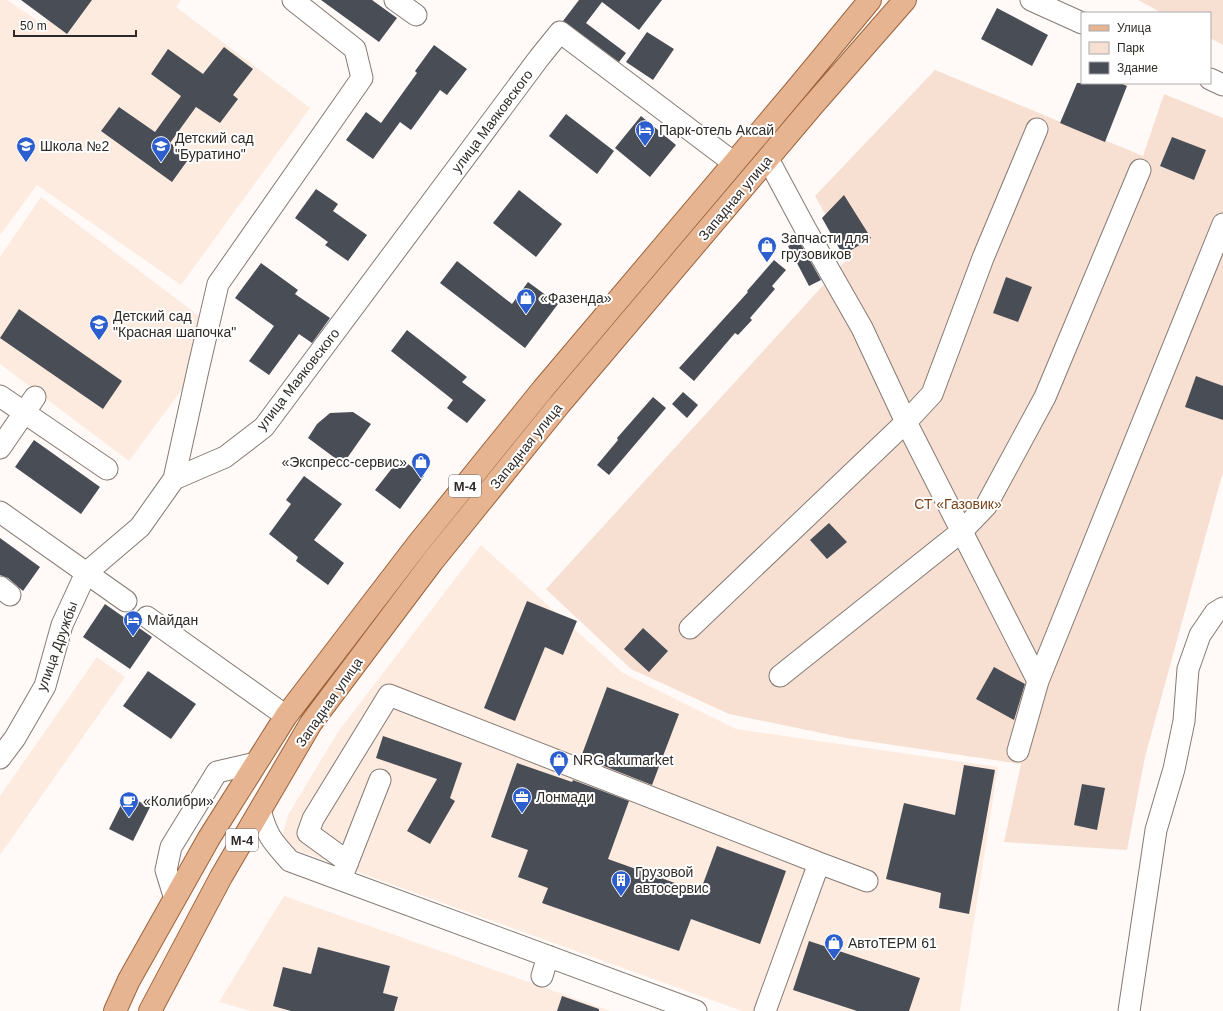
<svg xmlns="http://www.w3.org/2000/svg" width="1223" height="1011" font-family="Helvetica,sans-serif">
  <style>
    .built { fill: #feebdf }
    .green { fill: #f7e0d2 }
    .building { fill: #494d56 }
    .lines { fill: none; stroke-linecap: round; stroke-linejoin: round }
    .minor-casing { stroke: #857a74; stroke-width: 23 }
    .major-casing { stroke: #9b633b; stroke-width: 24 }
    .minor { stroke: #fff; stroke-width: 21 }
    .major { stroke: #e6b490; stroke-width: 22 }
    .labels { text-anchor: middle; dominant-baseline: central; stroke-width: 4; stroke-linejoin: round; paint-order: stroke }
    .shield { fill: #fff; stroke: #6d6a68; stroke-width: 1 }
    .shield-label { font-size: 13px; font-weight: bold; fill: #2f2a27 }
    .street-label { font-size: 14px; fill: #2f2a27; stroke: #fff }
    .poi-label { font-size: 14px; fill: #2f2a27; stroke: #fff; text-anchor: start }
    .park-label { font-size: 14px; fill: #7a441a; stroke: #fff }
  </style>
  <rect width="100%" height="100%" fill="#fffaf7"/>
  <path class="built" d="M 0,0 L 7,0 L 43,24 L 61,0 L 181,0 L 176,7 L 310,108 L 181,285 L 37,185 L 0,235 Z
    M 41,197 L 202,318 L 194,373 L 129,461 L 0,364 L 0,257 Z
    M 481,545 L 623,673 L 736,729 L 998,767 L 960,1011 L 742,1011 L 280,844 L 288,815 L 338,732 Z
    M 97,657 L 125,677 L 0,855 L 0,796 Z
    M 284,896 L 611,1011 L 250,1011 L 219,1002 Z"/>
  <path class="green" d="M 1138,0 L 1223,0 L 1223,45 L 1210,38 L 1210,13 L 1162,13 Z
    M 935,70 L 1143,156 L 1164,94 L 1223,118 L 1223,472 L 1145,757 L 1127,850 L 1004,842 L 1021,764 L 846,738 L 729,714 L 631,669 L 546,589 L 849,257 L 815,196 Z"/>
  <path class="building" d="M 21,0 L 92,0 L 67,34 Z
    M 321,0 L 372,0 L 397,18 L 379,42 Z
    M 579,0 L 662,0 L 639,30 L 602,2 L 586,23 L 626,53 L 619,62 L 563,21 Z
    M 997,8 L 1048,35 L 1032,66 L 981,39 Z
    M 647,32 L 674,49 L 653,80 L 626,62 Z
    M 434,45 L 467,69 L 447,95 L 440,90 L 411,130 L 400,122 L 373,159 L 346,140 L 366,112 L 381,123 L 417,73 L 415,71 Z
    M 224,47 L 253,69 L 233,95 L 238,99 L 220,123 L 196,107 L 170,143 L 190,157 L 172,182 L 101,131 L 119,107 L 155,132 L 181,96 L 151,74 L 168,49 L 203,74 Z
    M 1077,83 L 1120,83 L 1127,86 L 1105,142 L 1060,123 Z
    M 566,114 L 614,151 L 597,174 L 549,136 Z
    M 641,116 L 676,145 L 650,177 L 615,148 Z
    M 1172,137 L 1206,150 L 1194,180 L 1160,166 Z
    M 316,189 L 338,204 L 333,211 L 367,235 L 348,261 L 325,245 L 328,242 L 295,218 Z
    M 519,190 L 562,224 L 536,257 L 493,223 Z
    M 844,195 L 871,238 L 843,255 L 822,218 Z
    M 799,241 L 821,280 L 809,286 L 788,246 Z
    M 774,260 L 786,270 L 772,286 L 775,289 L 750,318 L 752,320 L 738,335 L 735,333 L 694,381 L 679,368 L 748,292 L 747,291 Z
    M 457,261 L 512,304 L 528,282 L 558,304 L 525,348 L 440,283 Z
    M 261,263 L 298,290 L 295,294 L 330,318 L 312,343 L 299,334 L 269,375 L 249,361 L 274,326 L 235,298 Z
    M 1006,277 L 1032,287 L 1018,322 L 993,313 Z
    M 19,309 L 122,381 L 103,409 L 0,338 Z
    M 407,330 L 467,377 L 462,382 L 486,400 L 467,423 L 447,408 L 453,400 L 391,351 Z
    M 1196,376 L 1223,386 L 1223,420 L 1185,407 Z
    M 683,392 L 698,405 L 687,418 L 672,404 Z
    M 653,397 L 666,408 L 609,475 L 597,465 L 618,440 L 617,438 Z
    M 353,412 L 371,424 L 343,464 L 308,438 L 317,424 L 330,413 Z
    M 34,440 L 100,487 L 81,514 L 15,467 Z
    M 400,458 L 424,476 L 400,509 L 375,490 Z
    M 304,476 L 342,504 L 314,540 L 344,563 L 328,585 L 296,561 L 298,557 L 269,534 L 291,504 L 286,500 Z
    M 829,523 L 847,542 L 827,559 L 810,540 Z
    M 0,538 L 40,567 L 23,591 L 8,578 L 0,575 Z
    M 527,601 L 577,621 L 563,655 L 545,647 L 515,721 L 484,708 Z
    M 105,604 L 152,637 L 130,669 L 83,637 Z
    M 643,628 L 668,651 L 649,672 L 624,649 Z
    M 994,667 L 1025,684 L 1014,720 L 976,699 Z
    M 148,671 L 196,704 L 171,739 L 123,706 Z
    M 607,687 L 679,714 L 652,785 L 581,757 Z
    M 383,736 L 462,763 L 450,798 L 455,801 L 430,844 L 407,831 L 437,779 L 376,758 Z
    M 517,763 L 572,782 L 573,780 L 629,801 L 608,859 L 700,892 L 717,846 L 786,871 L 760,944 L 691,919 L 679,951 L 542,903 L 548,888 L 518,877 L 528,850 L 491,837 Z
    M 964,765 L 995,770 L 969,914 L 939,908 L 941,893 L 886,879 L 904,803 L 955,815 Z
    M 1082,784 L 1105,788 L 1097,830 L 1074,825 Z
    M 126,795 L 150,807 L 133,841 L 109,829 Z
    M 809,941 L 920,978 L 909,1011 L 857,1011 L 793,990 Z
    M 318,947 L 390,966 L 383,993 L 398,997 L 394,1011 L 291,1011 L 273,1006 L 283,967 L 311,974 Z
    M 562,996 L 599,1009 L 599,1011 L 557,1011 Z"/>
  <g class="lines">
    <g class="minor-casing">
      <path id="minor" d="M 395,0 L 416,15
        M 1031,0 L 1082,23
        M 1210,79 L 1223,85
        M 768,159 L 805,228 L 862,328 L 906,422 L 1038,681
        M 0,396 L 107,469
        M 0,448 L 35,397
        M 174,479 L 225,457 L 264,427 L 539,58 L 560,32 L 734,163
        M 0,512 L 126,601
        M 0,587 L 10,595
        M 147,617 L 286,716
        M 690,628 L 906,422 L 932,394 L 983,258 L 1037,129
        M 780,676 L 962,531 L 986,506 L 1045,397 L 1140,170
        M 1018,751 L 1038,681 L 1223,224
        M 0,758 L 15,738 L 45,686 L 62,625 L 86,573 L 140,527 L 174,479 L 198,370 L 218,284 L 362,78 L 355,49 L 293,0
        M 260,810 C 267,836 272,841 290,861 L 696,1011
        M 348,862 L 308,833 L 313,819 L 389,695 L 819,863 L 765,1011
        M 819,863 L 867,881
        M 343,874 L 380,780
        M 175,899 L 166,870 L 171,847 L 217,772 L 256,763
        M 542,976 L 548,956
        M 1129,1011 L 1156,830 L 1174,769 L 1184,721 L 1188,669 L 1200,635 L 1215,613 L 1223,608"/>
    </g>
    <g class="major-casing">
      <path id="major" d="M 115,1011 L 129,980 L 209,838 L 286,716 L 417,545 L 543,389 L 794,92 L 870,0
        M 150,1011 L 221,877 L 311,723 L 432,562 L 559,405 L 814,104 L 905,0"/>
    </g>
    <use href="#minor" class="minor"/>
    <use href="#major" class="major"/>
  </g>
  <defs>
    <g id="hotel-pin" transform="scale(1)"><path d="M0 17L-7.5 6A9.5 9.5 0 1 1 7.5 6Z" fill="#2c5fcd" stroke="#fff"/><path d="M-6-4.5h1.5V1H6V5H4.5V3h-9V5H-6ZM-4 0a1.8 1.8 0 1 1 3.6 0ZM.5 0V-2.5h3Q6-2.5 6 0Z" fill="#fff"/></g>
    <g id="school-pin" transform="scale(1)"><path d="M0 17L-7.5 6A9.5 9.5 0 1 1 7.5 6Z" fill="#2c5fcd" stroke="#fff"/><path d="M0-5L7-2L0 1L-7-2ZM-4 1L0 2.5L4 1V4Q0 6-4 4Z" fill="#fff"/></g>
    <g id="shop-pin" transform="scale(1)"><path d="M0 17L-7.5 6A9.5 9.5 0 1 1 7.5 6Z" fill="#2c5fcd" stroke="#fff"/><path d="M-5-2.5h2.3a2.7 3.5 0 0 1 5.4 0H5L5.5 6h-11ZM-1.5-2.5h3a1.5 2.3 0 0 0-3 0Z" fill="#fff"/></g>
    <g id="office-pin" transform="scale(1)"><path d="M0 17L-7.5 6A9.5 9.5 0 1 1 7.5 6Z" fill="#2c5fcd" stroke="#fff"/><path d="M-6-3h4V-5.5h4V-3h4V5H-6ZM-1-4.5V-3h2v-1.5ZM-6 0V1H6V0Z" fill="#fff"/></g>
    <g id="cafe-pin" transform="scale(1)"><path d="M0 17L-7.5 6A9.5 9.5 0 1 1 7.5 6Z" fill="#2c5fcd" stroke="#fff"/><path d="M-5.5-4.5H6V0H3Q3 3.5 0 3.5H-2.5Q-5.5 3.5-5.5 0ZM3-3.2v2h1.7v-2ZM-6 4.5H4V6H-6Z" fill="#fff"/></g>
    <g id="building-pin" transform="scale(1)"><path d="M0 17L-7.5 6A9.5 9.5 0 1 1 7.5 6Z" fill="#2c5fcd" stroke="#fff"/><path d="M-4-6H4V6H1V3H-1V6H-4ZM-2.5-4.3h1.7v1.8h-1.7ZM.8-4.3h1.7v1.8H.8ZM-2.5-1h1.7V.8h-1.7ZM.8-1h1.7V.8H.8Z" fill="#fff"/></g>
  </defs>
  <g fill-rule="evenodd">
    <use href="#hotel-pin" x="645" y="130"/>
    <use href="#school-pin" x="26" y="146"/>
    <use href="#school-pin" x="161" y="146"/>
    <use href="#shop-pin" x="767" y="246"/>
    <use href="#shop-pin" x="526" y="298"/>
    <use href="#school-pin" x="99" y="324"/>
    <use href="#shop-pin" x="421" y="462"/>
    <use href="#hotel-pin" x="133" y="620"/>
    <use href="#shop-pin" x="559" y="760"/>
    <use href="#office-pin" x="522" y="797"/>
    <use href="#cafe-pin" x="129" y="801"/>
    <use href="#building-pin" x="621" y="880"/>
    <use href="#shop-pin" x="834" y="943"/>
  </g>
  <g class="labels">
    <g class="shield">
      <rect x="449" y="475" width="32" height="22" rx="3"/>
      <rect x="226" y="829" width="32" height="22" rx="3"/>
    </g>
    <g class="shield-label">
      <text x="465" y="486">М-4</text>
      <text x="242" y="840">М-4</text>
    </g>
    <g class="street-label">
      <text transform="translate(492 121) rotate(-53)">улица Маяковского</text>
      <text transform="translate(735 198) rotate(-50)">Западная улица</text>
      <text transform="translate(298 379) rotate(-52)">улица Маяковского</text>
      <text transform="translate(526 446) rotate(-51)">Западная улица</text>
      <text transform="translate(57 646) rotate(-70)">улица Дружбы</text>
      <text transform="translate(329 702) rotate(-55)">Западная улица</text>
    </g>
    <g class="poi-label">
      <text x="659" y="130">Парк-отель Аксай</text>
      <text x="175" y="138">Детский сад<tspan x="175" dy="16">"Буратино"</tspan></text>
      <text x="40" y="146">Школа №2</text>
      <text x="781" y="238">Запчасти для<tspan x="781" dy="16">грузовиков</tspan></text>
      <text x="540" y="298">«Фазенда»</text>
      <text x="113" y="316">Детский сад<tspan x="113" dy="16">"Красная шапочка"</tspan></text>
      <text x="407" y="462" text-anchor="end">«Экспресс-сервис»</text>
      <text x="147" y="620">Майдан</text>
      <text x="573" y="760">NRG akumarket</text>
      <text x="536" y="797">Лонмади</text>
      <text x="143" y="801">«Колибри»</text>
      <text x="635" y="872">Грузовой<tspan x="635" dy="16">автосервис</tspan></text>
      <text x="848" y="943">АвтоТЕРМ 61</text>
    </g>
    <g class="park-label">
      <text x="958" y="504">СТ «Газовик»</text>
    </g>
  </g>
  <rect x="1081" y="12" width="130" height="72" fill="#ffffff" stroke="#acaaa9"/>
  <rect x="1089" y="25" width="20" height="6" fill="#e6b490" stroke="#acaaa9"/>
  <text x="1117" y="32" font-size="12" fill="#2f2a27">Улица</text>
  <rect x="1089" y="42" width="20" height="12" fill="#f7e0d2" stroke="#acaaa9"/>
  <text x="1117" y="52" font-size="12" fill="#2f2a27">Парк</text>
  <rect x="1089" y="62" width="20" height="12" fill="#494d56" stroke="#acaaa9"/>
  <text x="1117" y="72" font-size="12" fill="#2f2a27">Здание</text>
  <path d="M14 30v6h122v-6" fill="none" stroke="#2f2a27" stroke-width="2"/>
  <text x="20" y="30" font-size="12" fill="#2f2a27" stroke="#ffffff" stroke-width="3" paint-order="stroke">50 m</text>
</svg>
